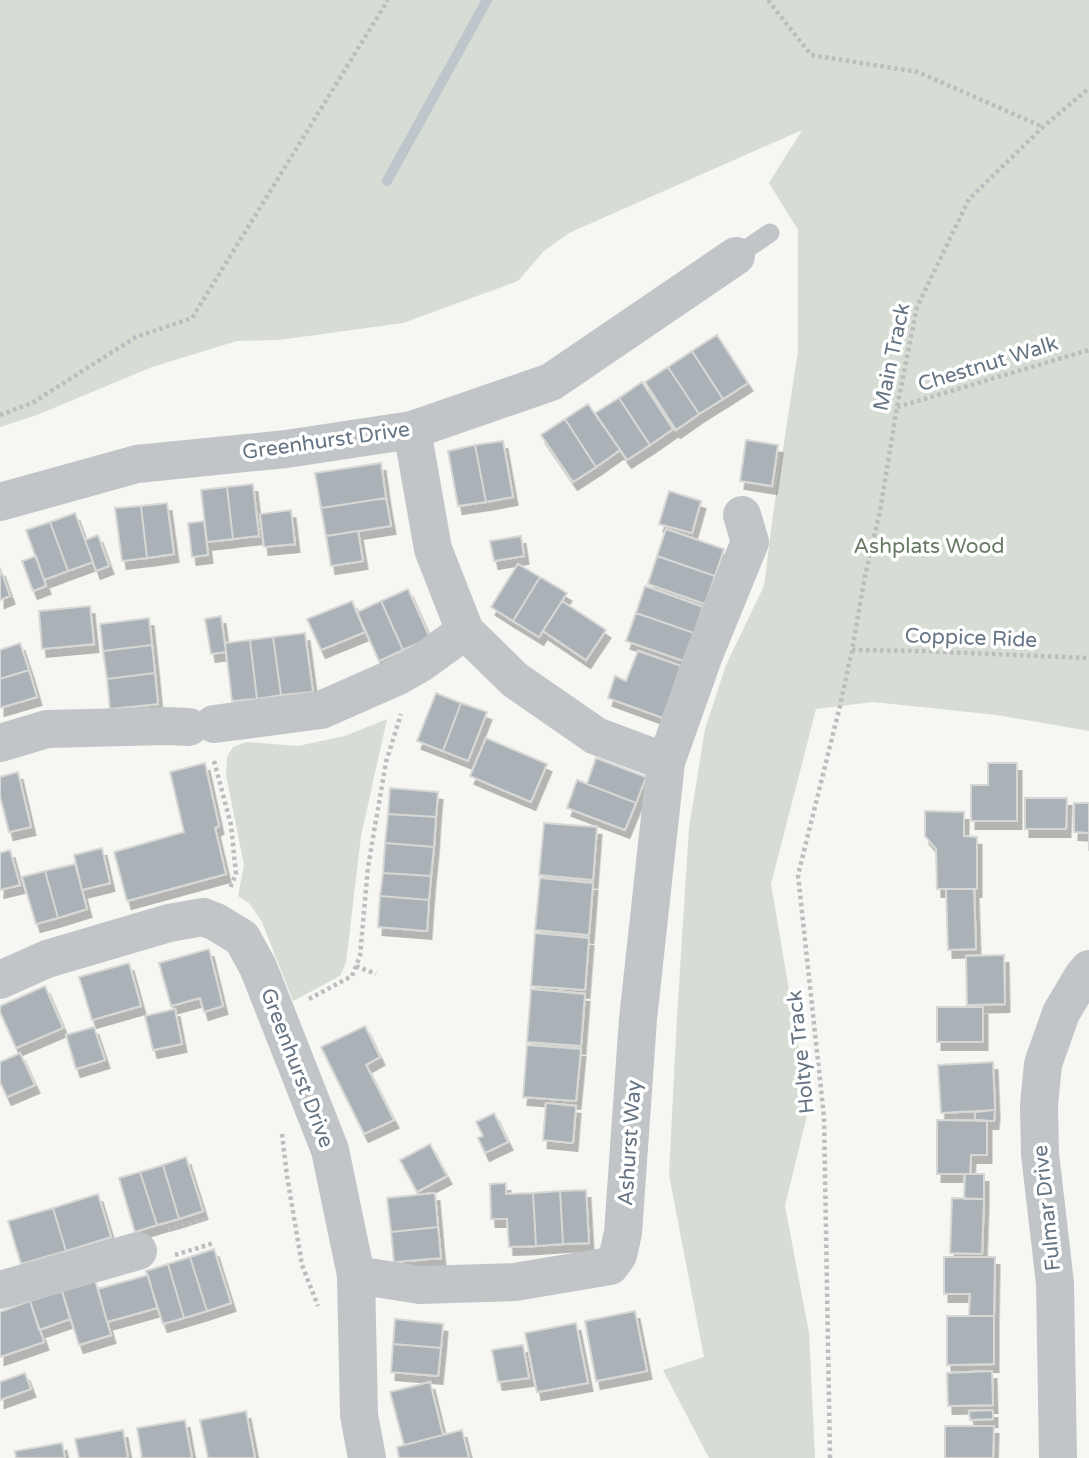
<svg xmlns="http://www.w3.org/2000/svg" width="1089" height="1458" font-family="'Varela Round',sans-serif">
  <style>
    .green { fill: #d7ddd4 }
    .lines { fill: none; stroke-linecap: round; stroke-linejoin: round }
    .stream { stroke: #bcc6cb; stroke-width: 10 }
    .building { fill: #aab2b7; stroke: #d7d7d5; stroke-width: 2; filter: url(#shadow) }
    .path { stroke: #bbbdbf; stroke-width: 4.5; stroke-dasharray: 3.5 3.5; stroke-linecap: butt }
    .lane { stroke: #c1c5c8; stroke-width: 19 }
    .street { stroke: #c1c5c8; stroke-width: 38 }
    .labels { text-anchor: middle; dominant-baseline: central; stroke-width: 7; stroke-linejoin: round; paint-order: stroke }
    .street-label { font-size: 21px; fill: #667583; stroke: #fff }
    .park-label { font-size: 21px; fill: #687a64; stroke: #fff }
  </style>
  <defs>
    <filter id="shadow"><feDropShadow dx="4.5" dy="8" stdDeviation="0" flood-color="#0004"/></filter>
  </defs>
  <rect width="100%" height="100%" fill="#f6f6f3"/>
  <path class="green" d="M 0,0 L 1089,0 L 1089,731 L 997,715 L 873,702 L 816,709 L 771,884 L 809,1107 L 785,1206 L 809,1333 L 815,1458 L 709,1458 L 663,1370 L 704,1357 L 669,1175 L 677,1017 L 689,828 L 705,729 L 726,665 L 764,586 L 773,515 L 798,351 L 798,230 L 769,183 L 802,130 L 569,233 L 544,251 L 518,281 L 403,323 L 279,340 L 237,341 L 152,367 L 37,415 L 0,427 Z
    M 387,719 L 361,836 L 346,963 L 340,976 L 293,1001 L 262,922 L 249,903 L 238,896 L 244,865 L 226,775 L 227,757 L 233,747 L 246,742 L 298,746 L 345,736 Z"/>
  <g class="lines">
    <path class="stream" d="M 387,181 L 487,0"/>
  </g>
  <path class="building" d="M 717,335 L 748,383 L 723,399 L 692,351 Z
    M 692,351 L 723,399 L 699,414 L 668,367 Z
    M 668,367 L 699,414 L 676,430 L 645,382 Z
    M 642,382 L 673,429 L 650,445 L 619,398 Z
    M 619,398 L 650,445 L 627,460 L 595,413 Z
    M 588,404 L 620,450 L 596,467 L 565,419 Z
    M 565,419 L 596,467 L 573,482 L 541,435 Z
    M 746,440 L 778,445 L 772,486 L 740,481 Z
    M 503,441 L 513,497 L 486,502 L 475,445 Z
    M 475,445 L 486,502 L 458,506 L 448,451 Z
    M 381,463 L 386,498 L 321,508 L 315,473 Z
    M 253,484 L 259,536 L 233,539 L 227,487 Z
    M 227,487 L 233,539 L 207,542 L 201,490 Z
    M 669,491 L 701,501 L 692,533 L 659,524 Z
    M 386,498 L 391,526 L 326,536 L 321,508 Z
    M 167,503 L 174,554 L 147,558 L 141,506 Z
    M 141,506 L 147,558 L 122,561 L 115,508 Z
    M 291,510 L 295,544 L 264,547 L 260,514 Z
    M 75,513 L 93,562 L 68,571 L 50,522 Z
    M 204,521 L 208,555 L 192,557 L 188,523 Z
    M 50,522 L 68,571 L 44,580 L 26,530 Z
    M 666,529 L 724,549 L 715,576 L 657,556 Z
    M 358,531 L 363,561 L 331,566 L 326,536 Z
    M 98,535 L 109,566 L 96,571 L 85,540 Z
    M 521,536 L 524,556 L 494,561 L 490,541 Z
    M 36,556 L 46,586 L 33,591 L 22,561 Z
    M 657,556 L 715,576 L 705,604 L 648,584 Z
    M 518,564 L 540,577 L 513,621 L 491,607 Z
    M 0,568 L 10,596 L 0,600 Z
    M 540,577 L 567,593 L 539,637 L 513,621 Z
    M 645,586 L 703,607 L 694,633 L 636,613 Z
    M 408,589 L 430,638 L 403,650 L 381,601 Z
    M 352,601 L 365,632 L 321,650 L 307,619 Z
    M 381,601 L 403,650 L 379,661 L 357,612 Z
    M 562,601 L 606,630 L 586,660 L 543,631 Z
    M 90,606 L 94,644 L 42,649 L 39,611 Z
    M 636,613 L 694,633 L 684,661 L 626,641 Z
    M 221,616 L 226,652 L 211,654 L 205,619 Z
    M 149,618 L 152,645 L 103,651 L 100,624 Z
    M 305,633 L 313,692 L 281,695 L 273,637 Z
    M 273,637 L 281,695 L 257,699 L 250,640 Z
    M 250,640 L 257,699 L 232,701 L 225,643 Z
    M 20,643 L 29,670 L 0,679 L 0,650 Z
    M 152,645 L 155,673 L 107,679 L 103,651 Z
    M 638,651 L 681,666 L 663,718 L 608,698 L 615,676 L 626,681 Z
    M 29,670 L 37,697 L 0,708 L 0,679 Z
    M 155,673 L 158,704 L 110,709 L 107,679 Z
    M 436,693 L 461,703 L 443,751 L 417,741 Z
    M 461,703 L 487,712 L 468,761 L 443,751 Z
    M 486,738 L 547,764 L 531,802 L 470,776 Z
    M 596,758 L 646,777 L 636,803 L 587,784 Z
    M 205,763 L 219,826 L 215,828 L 226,874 L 127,901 L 114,852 L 184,832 L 170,772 Z
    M 988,763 L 1017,763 L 1017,821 L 971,821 L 971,785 L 988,785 Z
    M 18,772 L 31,827 L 9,832 L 0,796 L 0,777 Z
    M 577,780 L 636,803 L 625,830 L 567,808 Z
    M 390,788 L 438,792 L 436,817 L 388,814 Z
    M 1025,798 L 1067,798 L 1066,829 L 1025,829 Z
    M 1074,803 L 1089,803 L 1089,851 L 1089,833 L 1074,832 Z
    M 925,811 L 964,812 L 964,836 L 977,837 L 977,889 L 937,889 L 936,849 L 925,836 Z
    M 388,814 L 436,817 L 434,847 L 385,843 Z
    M 544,823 L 597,827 L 593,880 L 539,875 Z
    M 385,843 L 434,847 L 431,876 L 383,873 Z
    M 102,848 L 110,883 L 82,890 L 74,855 Z
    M 10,850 L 20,885 L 0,890 L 0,853 Z
    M 75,864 L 87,909 L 58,918 L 45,871 Z
    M 45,871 L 58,918 L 36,924 L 22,877 Z
    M 383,873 L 431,876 L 429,900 L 380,896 Z
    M 540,878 L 593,883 L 589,935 L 535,930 Z
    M 946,889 L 974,889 L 976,949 L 948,950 Z
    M 380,896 L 429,900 L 427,931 L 378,927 Z
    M 535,933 L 589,938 L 585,990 L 531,986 Z
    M 209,949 L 223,1006 L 204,1012 L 200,998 L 171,1006 L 159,963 Z
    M 1004,955 L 1005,1004 L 967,1005 L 966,956 Z
    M 129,963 L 141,1006 L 92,1020 L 79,977 Z
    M 45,986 L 63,1028 L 16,1048 L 0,1012 L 0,1006 Z
    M 531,989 L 585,994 L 581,1046 L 527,1042 Z
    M 937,1007 L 983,1007 L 983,1042 L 937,1042 Z
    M 175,1009 L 182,1044 L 153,1050 L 145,1016 Z
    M 365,1026 L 380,1057 L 366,1065 L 394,1120 L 364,1134 L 321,1047 Z
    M 94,1027 L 105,1060 L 76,1069 L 66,1035 Z
    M 527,1045 L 581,1049 L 576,1101 L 523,1097 Z
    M 20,1053 L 35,1085 L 7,1097 L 0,1082 L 0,1062 Z
    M 993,1062 L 995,1110 L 941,1113 L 938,1065 Z
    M 546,1103 L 576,1106 L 573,1143 L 543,1140 Z
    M 995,1110 L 994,1121 L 975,1120 L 975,1112 Z
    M 494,1113 L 508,1142 L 485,1153 L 478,1138 L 483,1136 L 476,1122 Z
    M 937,1120 L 987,1121 L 987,1155 L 971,1155 L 970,1174 L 937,1174 Z
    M 430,1144 L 447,1176 L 417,1192 L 400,1160 Z
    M 186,1157 L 203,1211 L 179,1219 L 163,1165 Z
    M 163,1165 L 179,1219 L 157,1225 L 140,1172 Z
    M 140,1172 L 157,1225 L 135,1232 L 119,1178 Z
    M 965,1174 L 984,1174 L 984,1199 L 964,1199 Z
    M 506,1183 L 506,1194 L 533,1193 L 536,1246 L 509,1247 L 507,1219 L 491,1219 L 490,1184 Z
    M 586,1190 L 589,1243 L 563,1244 L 560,1191 Z
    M 560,1191 L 563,1244 L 536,1246 L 533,1193 Z
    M 435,1193 L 438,1227 L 391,1232 L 387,1198 Z
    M 98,1194 L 111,1237 L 66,1251 L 53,1208 Z
    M 952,1198 L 984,1199 L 982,1254 L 950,1253 Z
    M 53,1208 L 66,1251 L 21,1264 L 8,1221 Z
    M 438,1227 L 441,1258 L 394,1262 L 391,1232 Z
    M 214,1249 L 231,1303 L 207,1311 L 190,1257 Z
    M 190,1257 L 207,1311 L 184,1318 L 168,1264 Z
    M 944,1257 L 995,1257 L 994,1316 L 969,1316 L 970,1294 L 944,1294 Z
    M 168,1264 L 184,1318 L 163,1324 L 146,1271 Z
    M 148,1275 L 157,1308 L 107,1322 L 98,1289 Z
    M 95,1280 L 111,1335 L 79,1345 L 62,1291 Z
    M 62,1291 L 70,1319 L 39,1330 L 30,1301 Z
    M 30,1301 L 44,1342 L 0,1357 L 0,1312 Z
    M 635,1311 L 647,1371 L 596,1381 L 585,1321 Z
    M 947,1316 L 994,1316 L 994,1364 L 947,1365 Z
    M 395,1319 L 443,1324 L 441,1348 L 393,1344 Z
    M 576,1323 L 588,1383 L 537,1392 L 525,1333 Z
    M 393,1344 L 441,1348 L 438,1376 L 391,1372 Z
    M 523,1345 L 529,1378 L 498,1382 L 492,1350 Z
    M 992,1371 L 993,1405 L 948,1406 L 947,1373 Z
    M 25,1373 L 31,1389 L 0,1400 L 0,1382 Z
    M 430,1382 L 443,1435 L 404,1445 L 390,1392 Z
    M 993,1410 L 993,1419 L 970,1420 L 969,1411 Z
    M 246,1411 L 255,1458 L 208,1458 L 200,1420 Z
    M 185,1420 L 192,1458 L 142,1458 L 137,1428 Z
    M 945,1426 L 994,1426 L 993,1458 L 945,1458 Z
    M 123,1430 L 128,1458 L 79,1458 L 75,1439 Z
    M 462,1430 L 469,1458 L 399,1458 L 397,1447 Z
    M 62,1443 L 65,1458 L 16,1458 L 15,1451 Z"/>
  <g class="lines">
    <path class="path" d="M 768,0 L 811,55 L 918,72 L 1043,127
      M 897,407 L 1089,350
      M 0,415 L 32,403 L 136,337 L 192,318 L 388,0
      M 852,650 L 920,651 L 1089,658
      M 214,761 L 231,825 L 236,874 L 230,888
      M 356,966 L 376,974
      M 309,999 L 352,976 L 360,956 L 368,867 L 386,762 L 401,714
      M 282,1134 L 287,1176 L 302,1265 L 318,1306
      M 168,1230 L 208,1218
      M 175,1255 L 214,1243
      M 830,1458 L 824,1117 L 798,875 L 840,706 L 852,650 L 865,576 L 880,511 L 897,407 L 917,307 L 969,199 L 1043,127 L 1089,88"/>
    <path class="lane" d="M 736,256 L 770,233"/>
    <path class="street" d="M 412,430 L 433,549 L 465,631 L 515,680 L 596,736 L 666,762
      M 0,502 L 137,464 L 286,449 L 412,430 L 551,382 L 736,256
      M 214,724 L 321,710 L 398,676 L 421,663 L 465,631
      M 0,743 L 47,729 L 166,726 L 189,727
      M 0,980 L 47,959 L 169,923 L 203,917 L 216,922 L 242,938 L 258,967 L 330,1150 L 356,1275 L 359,1415 L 367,1458
      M 356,1275 L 420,1285 L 515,1282 L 610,1266 L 618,1255 L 623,1233 L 638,1019 L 666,762 L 704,655 L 750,542 L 742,515
      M 0,1290 L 138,1251
      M 1058,1458 L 1055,1283 L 1040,1154 L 1039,1105 L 1043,1064 L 1061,1013 L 1083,976 L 1089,969"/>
  </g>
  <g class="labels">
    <g class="street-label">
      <text transform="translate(892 357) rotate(-78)">Main Track</text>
      <text transform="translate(988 364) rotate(-17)">Chestnut Walk</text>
      <text transform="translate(326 441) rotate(-8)">Greenhurst Drive</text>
      <text transform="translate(971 638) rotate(2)">Coppice Ride</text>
      <text transform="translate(801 1052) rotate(-96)">Holtye Track</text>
      <text transform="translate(297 1068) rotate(69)">Greenhurst Drive</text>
      <text transform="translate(630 1143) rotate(-86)">Ashurst Way</text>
      <text transform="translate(1047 1208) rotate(-96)">Fulmar Drive</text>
    </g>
    <g class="park-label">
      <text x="929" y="546">Ashplats Wood</text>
    </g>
  </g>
</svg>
